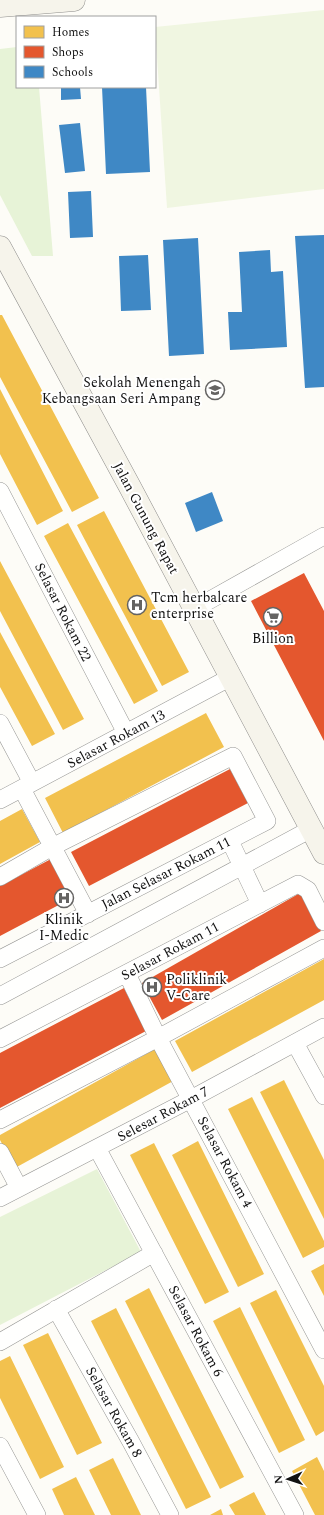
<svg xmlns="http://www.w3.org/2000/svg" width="324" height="1515" font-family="Spectral,serif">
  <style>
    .green { fill: #e7f3d7 }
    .pitch { fill: #f0f6e1 }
    .homes { fill: #f2c14e }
    .shops { fill: #e4572e }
    .schools { fill: #3f88c5 }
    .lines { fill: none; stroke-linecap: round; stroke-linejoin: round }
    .street-casing { stroke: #979795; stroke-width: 18 }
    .secondary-casing { stroke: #8e8d8b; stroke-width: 23 }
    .street { stroke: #fffffe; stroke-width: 17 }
    .secondary { stroke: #f6f4eb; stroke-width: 22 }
    .labels { text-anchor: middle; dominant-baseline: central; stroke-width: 4; stroke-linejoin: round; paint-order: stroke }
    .poi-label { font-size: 14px; fill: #111; stroke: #fff; text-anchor: start }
    .street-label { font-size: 14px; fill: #111; stroke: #fff }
  </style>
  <rect width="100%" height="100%" fill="#fdfcf7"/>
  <path class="green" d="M 17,47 L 17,87 L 39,87 L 53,256 L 32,256 L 0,195 L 0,49 Z
    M 97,1169 L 141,1252 L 0,1325 L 0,1217 Z"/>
  <path class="pitch" d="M 324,10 L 324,189 L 167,208 L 155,27 Z"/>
  <path class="homes" d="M 0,315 L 2,315 L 99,498 L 72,512 L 0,377 Z
    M 0,389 L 63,511 L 37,525 L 0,454 Z
    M 104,511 L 189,672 L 162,686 L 77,525 Z
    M 68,523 L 158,691 L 134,704 L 44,536 Z
    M 0,561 L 84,719 L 63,730 L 0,611 Z
    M 0,632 L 55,734 L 32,746 L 0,687 Z
    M 206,713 L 224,747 L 63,833 L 45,798 Z
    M 22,809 L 40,842 L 0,864 L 0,821 Z
    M 324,959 L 324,1000 L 192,1072 L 175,1041 Z
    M 157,1048 L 175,1080 L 15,1168 L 0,1140 L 0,1135 Z
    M 284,1080 L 324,1160 L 324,1219 L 260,1092 Z
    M 252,1097 L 324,1241 L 324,1247 L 303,1258 L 228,1109 Z
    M 198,1141 L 264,1274 L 238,1287 L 172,1155 Z
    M 154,1143 L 229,1292 L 205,1304 L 130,1155 Z
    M 324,1264 L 324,1296 L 311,1271 Z
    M 149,1288 L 244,1477 L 220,1489 L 125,1301 Z
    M 276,1290 L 324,1386 L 324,1431 L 316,1436 L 250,1303 Z
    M 240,1307 L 305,1440 L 279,1453 L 213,1321 Z
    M 116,1308 L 211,1497 L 186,1509 L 91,1321 Z
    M 48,1333 L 102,1443 L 77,1455 L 23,1345 Z
    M 10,1356 L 64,1467 L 40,1479 L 0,1398 L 0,1361 Z
    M 317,1457 L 324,1471 L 324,1515 L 315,1515 L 292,1471 Z
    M 113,1458 L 141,1515 L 111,1515 L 89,1470 Z
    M 76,1477 L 95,1515 L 64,1515 L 52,1489 Z
    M 254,1492 L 266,1515 L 235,1515 L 229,1505 Z
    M 221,1509 L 223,1515 L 210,1515 Z"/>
  <path class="shops" d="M 304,573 L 324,611 L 324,741 L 251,601 Z
    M 230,769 L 248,803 L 89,886 L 71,852 Z
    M 51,859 L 72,898 L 0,936 L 0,886 Z
    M 300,893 L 321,931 L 162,1020 L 142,983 Z
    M 124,988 L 146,1031 L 0,1108 L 0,1053 Z"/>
  <path class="schools" d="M 61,87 L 80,87 L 81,99 L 61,100 Z
    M 102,87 L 146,87 L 150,172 L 106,174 Z
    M 80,123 L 85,171 L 65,173 L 59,125 Z
    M 91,191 L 93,237 L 70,238 L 68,192 Z
    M 324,235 L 324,387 L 305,388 L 295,236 Z
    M 198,238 L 204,354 L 169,356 L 163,240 Z
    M 270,250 L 271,272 L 283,271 L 287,347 L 230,350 L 228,312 L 242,312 L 239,252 Z
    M 148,255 L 151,310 L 121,311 L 119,256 Z
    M 212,492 L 223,521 L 196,532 L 185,503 Z"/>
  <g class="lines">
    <g class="street-casing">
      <path id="street" d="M 0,491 L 126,733
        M 194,609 L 324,536
        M 0,723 L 32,783
        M 22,789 L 88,914
        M 0,800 L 231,677
        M 230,841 L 260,904
        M 0,877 L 52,847 L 233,756 L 267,821 L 0,959
        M 127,974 L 158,1038 L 324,1350
        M 0,996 L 311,829
        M 0,1039 L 298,884 L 308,890 L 324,922
        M 295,1043 L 324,1096
        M 0,1120 L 158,1038 L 324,948
        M 97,1148 L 295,1515
        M 0,1152 L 19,1188
        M 0,1198 L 191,1099 L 324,1027
        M 56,1309 L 131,1442 L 170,1515
        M 0,1342 L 154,1253
        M 0,1446 L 37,1515"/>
    </g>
    <g class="secondary-casing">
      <path id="secondary" d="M 0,6 L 74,0
        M 0,247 L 130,487 L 324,853"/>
    </g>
    <use href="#street" class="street"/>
    <use href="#secondary" class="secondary"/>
  </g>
  <defs>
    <g id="school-ring" transform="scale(1)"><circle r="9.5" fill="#fff" stroke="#646362" stroke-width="1.5"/><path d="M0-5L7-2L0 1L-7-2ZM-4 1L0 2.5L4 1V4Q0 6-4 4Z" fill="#646362"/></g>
    <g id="hospital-ring" transform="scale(1)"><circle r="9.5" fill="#fff" stroke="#646362" stroke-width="1.5"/><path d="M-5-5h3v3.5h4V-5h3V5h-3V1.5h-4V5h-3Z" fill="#646362"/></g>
    <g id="supermarket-ring" transform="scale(1)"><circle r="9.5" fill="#fff" stroke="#646362" stroke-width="1.5"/><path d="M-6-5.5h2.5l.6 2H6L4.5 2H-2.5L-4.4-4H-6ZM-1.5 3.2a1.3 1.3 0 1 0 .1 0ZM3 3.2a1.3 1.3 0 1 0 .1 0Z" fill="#646362"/></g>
  </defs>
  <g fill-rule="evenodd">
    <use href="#school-ring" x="215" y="390"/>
    <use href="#hospital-ring" x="137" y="605"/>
    <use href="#supermarket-ring" x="273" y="617"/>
    <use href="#hospital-ring" x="64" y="898"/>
    <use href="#hospital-ring" x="152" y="987"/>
  </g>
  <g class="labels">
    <g class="poi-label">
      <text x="201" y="382" text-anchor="end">Sekolah Menengah<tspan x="201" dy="16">Kebangsaan Seri Ampang</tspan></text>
      <text x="151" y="597">Tcm herbalcare<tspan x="151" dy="16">enterprise</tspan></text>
      <text x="273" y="638" text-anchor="middle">Billion</text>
      <text x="64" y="919" text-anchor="middle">Klinik<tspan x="64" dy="16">I-Medic</tspan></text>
      <text x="166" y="979">Poliklinik<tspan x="166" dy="16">V-Care</tspan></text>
    </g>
    <g class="street-label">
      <text transform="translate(146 518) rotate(62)">Jalan Gunung Rapat</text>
      <text transform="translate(63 612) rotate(63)">Selasar Rokam 22</text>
      <text transform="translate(116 739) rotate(-28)">Selasar Rokam 13</text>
      <text transform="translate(166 873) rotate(-27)">Jalan Selasar Rokam 11</text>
      <text transform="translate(170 951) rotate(-28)">Selasar Rokam 11</text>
      <text transform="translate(163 1114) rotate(-28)">Selesar Rokam 7</text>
      <text transform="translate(225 1162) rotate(62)">Selasar Rokam 4</text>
      <text transform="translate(196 1331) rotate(62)">Selasar Rokam 6</text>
      <text transform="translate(114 1412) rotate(61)">Selasar Rokam 8</text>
    </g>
  </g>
  <rect x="16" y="16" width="140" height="72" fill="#ffffff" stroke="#a0a0a0"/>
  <rect x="24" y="26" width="20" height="12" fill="#f2c14e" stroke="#a0a0a0"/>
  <text x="52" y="36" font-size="12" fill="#111111">Homes</text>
  <rect x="24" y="46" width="20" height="12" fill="#e4572e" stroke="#a0a0a0"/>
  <text x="52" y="56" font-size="12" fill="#111111">Shops</text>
  <rect x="24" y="66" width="20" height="12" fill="#3f88c5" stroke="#a0a0a0"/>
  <text x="52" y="76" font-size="12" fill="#111111">Schools</text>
  <g transform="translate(288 1479) rotate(267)" stroke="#ffffff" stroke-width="3" paint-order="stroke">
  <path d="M0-3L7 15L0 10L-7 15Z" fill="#111111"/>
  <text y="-6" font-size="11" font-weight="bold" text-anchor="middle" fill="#111111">N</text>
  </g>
</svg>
